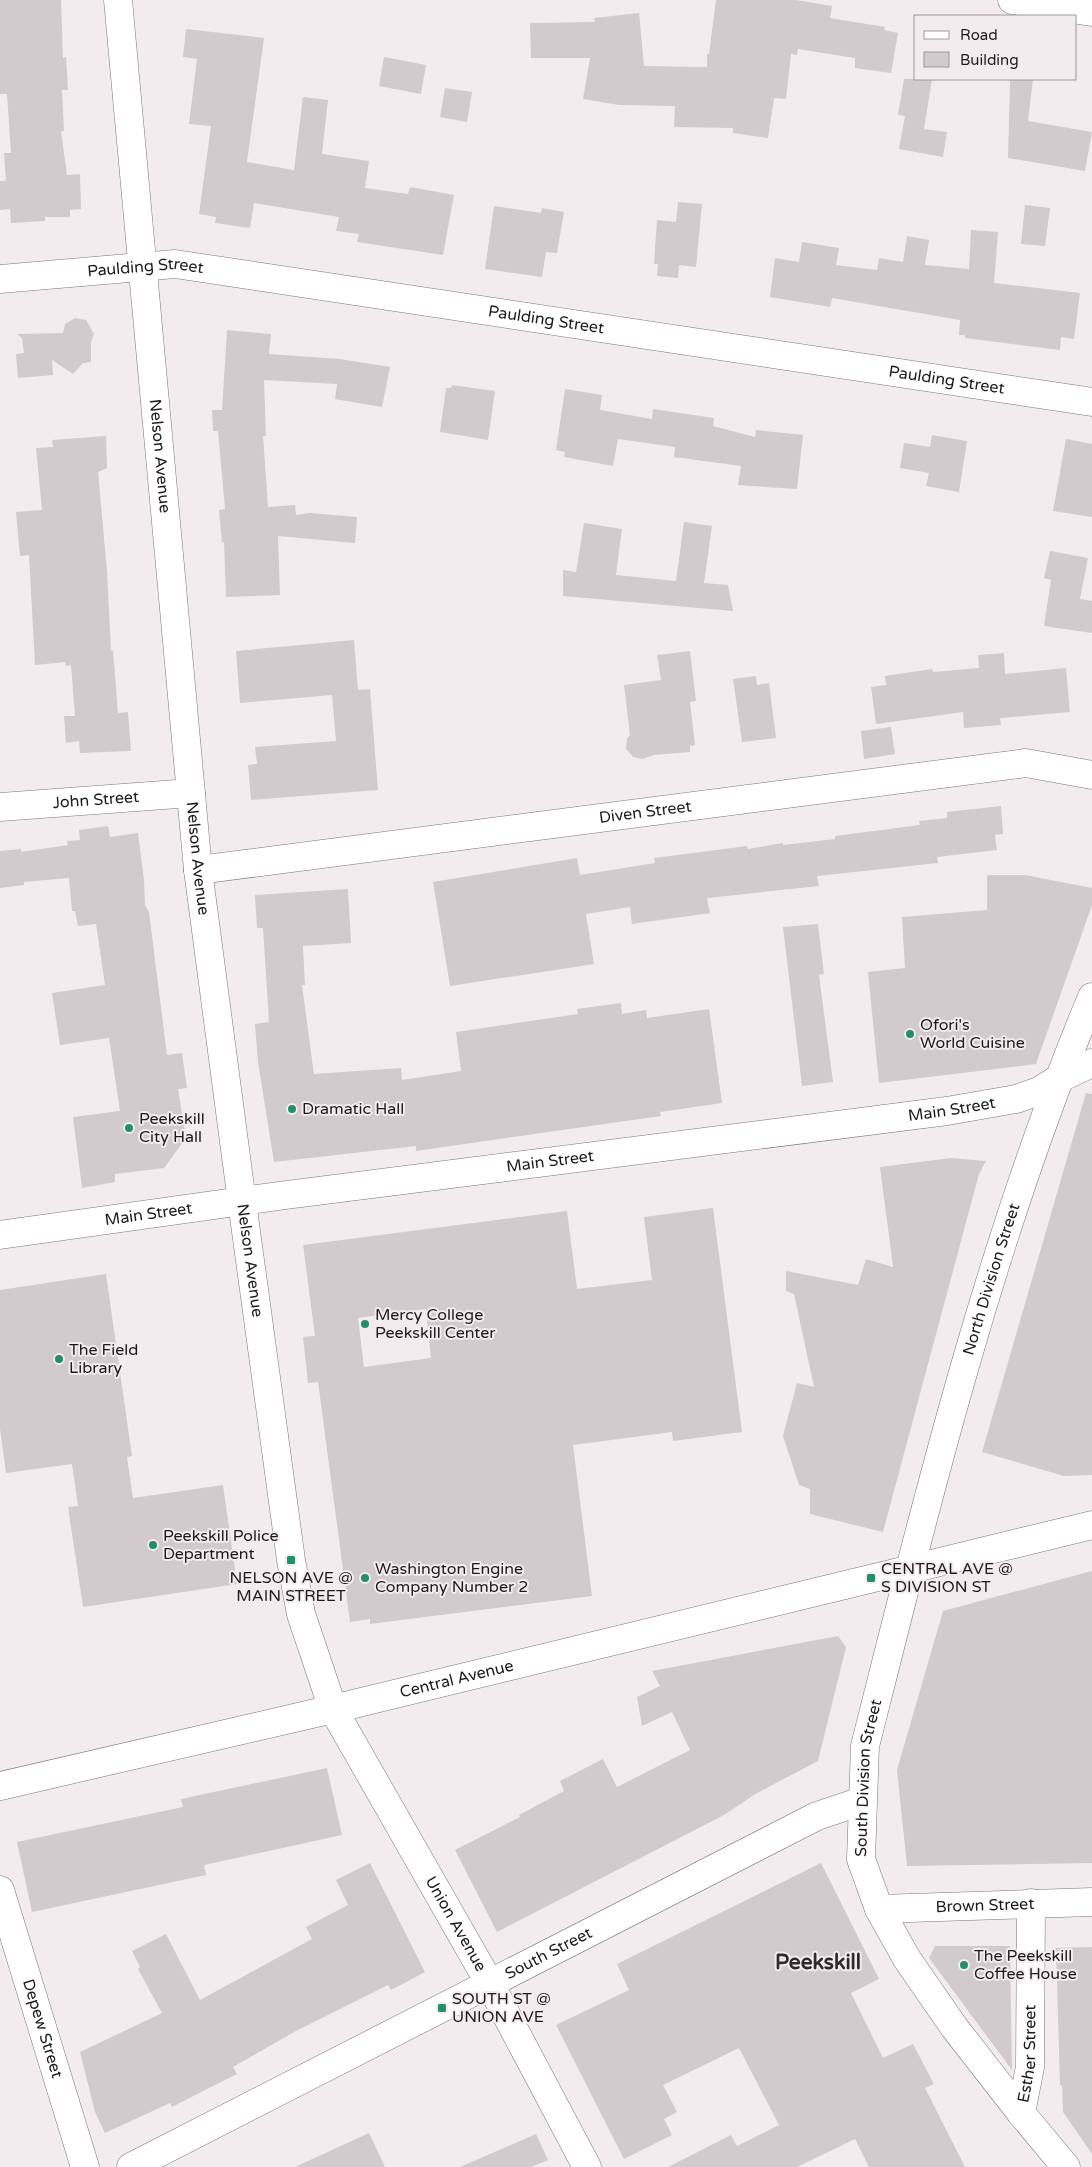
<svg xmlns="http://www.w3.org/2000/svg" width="1092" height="2167" font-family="'Varela Round',sans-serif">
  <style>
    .building { fill: #d1cbce; fill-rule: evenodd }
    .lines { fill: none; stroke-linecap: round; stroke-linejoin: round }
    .minor-casing { stroke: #7b7578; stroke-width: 29 }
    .tertiary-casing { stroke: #7b7578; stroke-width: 29 }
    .primary-casing { stroke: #7b7578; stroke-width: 29 }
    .minor { stroke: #fff; stroke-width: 28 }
    .tertiary { stroke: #fff; stroke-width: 28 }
    .primary { stroke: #fff; stroke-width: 28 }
    .poi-dot { fill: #238e6d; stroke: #f3ecef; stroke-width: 2 }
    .labels { text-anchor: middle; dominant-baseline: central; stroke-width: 4; stroke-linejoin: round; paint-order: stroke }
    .street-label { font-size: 16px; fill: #1c1a1b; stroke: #f3ecef }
    .poi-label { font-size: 16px; fill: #1c1a1b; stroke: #f3ecef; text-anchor: start }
    .district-label { font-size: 21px; font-weight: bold; fill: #2f2a2c; stroke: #f3ecef }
  </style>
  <rect width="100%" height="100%" fill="#f3ecef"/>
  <path class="building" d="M 0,0 L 61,0 L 63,58 L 66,57 L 68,90 L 62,90 L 64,131 L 61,131 L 67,175 L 80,174 L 81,209 L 70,210 L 70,217 L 45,217 L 45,221 L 11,223 L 10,209 L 0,210 L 0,181 L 6,181 L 4,153 L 11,153 L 7,94 L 0,94 Z
    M 716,0 L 796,0 L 832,6 L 830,18 L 885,27 L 884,30 L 898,33 L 891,73 L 855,68 L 855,58 L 798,49 L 797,55 L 791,54 L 786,99 L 774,98 L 768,138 L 733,133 L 733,128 L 674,127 L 675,106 L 619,105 L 583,99 L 590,58 L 531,58 L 530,23 L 595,22 L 594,18 L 639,13 L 644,66 L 707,67 L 707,54 L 709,54 Z
    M 186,29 L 264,38 L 247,162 L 294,170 L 303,97 L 328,100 L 322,154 L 369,161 L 365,188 L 408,194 L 410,187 L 454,195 L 443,255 L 357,242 L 359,234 L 336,231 L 339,217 L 254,203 L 250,228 L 215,223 L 216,217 L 199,214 L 211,126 L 189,124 L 197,59 L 183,57 Z
    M 384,57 L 426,65 L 421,94 L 379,86 Z
    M 904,79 L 932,79 L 924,129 L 947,132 L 943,157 L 899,149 L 905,116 L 898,115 Z
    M 1010,79 L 1033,79 L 1028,121 L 1092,132 L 1085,171 L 1008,158 Z
    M 445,88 L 472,92 L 467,122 L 440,117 Z
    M 678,202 L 702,204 L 696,267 L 679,265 L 678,278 L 657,276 L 658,264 L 654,264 L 657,220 L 676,222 Z
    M 1025,205 L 1050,208 L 1045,246 L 1021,244 Z
    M 494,206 L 541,213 L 542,208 L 564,212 L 557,253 L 546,252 L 542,277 L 485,269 Z
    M 971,230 L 998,232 L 994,283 L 1080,293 L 1074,339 L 1061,337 L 1060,350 L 965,338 L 965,335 L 959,335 L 960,320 L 832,298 L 830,307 L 770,297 L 775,258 L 799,262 L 802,242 L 839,248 L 836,265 L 877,270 L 879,258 L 903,262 L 907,236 L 929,240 L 925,265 L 969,269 Z
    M 75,318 L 86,320 L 94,334 L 91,342 L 91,362 L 83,363 L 73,374 L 52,360 L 53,375 L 18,378 L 16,354 L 24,353 L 22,338 L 17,334 L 63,333 L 65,324 Z
    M 227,330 L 271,334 L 269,354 L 340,359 L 390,367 L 382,407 L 335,399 L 337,384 L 264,380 L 266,436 L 263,436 L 268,507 L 295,505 L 296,515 L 310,513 L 357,517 L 355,543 L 278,536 L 280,595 L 226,597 L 224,542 L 222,543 L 219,510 L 225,509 L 218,431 L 213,431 L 212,410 L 222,410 Z
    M 452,385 L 495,391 L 488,440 L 440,432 L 446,388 L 451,388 Z
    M 565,389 L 602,395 L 600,410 L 652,419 L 653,409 L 714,418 L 713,426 L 755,437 L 756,430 L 803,435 L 797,489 L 738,485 L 741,466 L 674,457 L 675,447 L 618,439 L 613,466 L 564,457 L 565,452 L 556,450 Z
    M 932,435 L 967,441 L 959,492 L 926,486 L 929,473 L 900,468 L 904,443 L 930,447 Z
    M 106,436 L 107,468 L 98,472 L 107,571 L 111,651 L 113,651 L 118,713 L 128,712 L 131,751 L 80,753 L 79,741 L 66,743 L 64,716 L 75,716 L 71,665 L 66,666 L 65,662 L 35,665 L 29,555 L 20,556 L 16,512 L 42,510 L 36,448 L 53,447 L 52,440 Z
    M 1066,439 L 1092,444 L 1092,517 L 1053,511 Z
    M 684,522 L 712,526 L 704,583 L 728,585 L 733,611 L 563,596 L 563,570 L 576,572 L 584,523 L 622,529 L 616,575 L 676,581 Z
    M 1050,551 L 1088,558 L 1080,599 L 1092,601 L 1092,633 L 1044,626 L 1051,580 L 1044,578 Z
    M 354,640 L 358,690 L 370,689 L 378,790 L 251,800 L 248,765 L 257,764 L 255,747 L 336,741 L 332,695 L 240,703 L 236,651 Z
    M 690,651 L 696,701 L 690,702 L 695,745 L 690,746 L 690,752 L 654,755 L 642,759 L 633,757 L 626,749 L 627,739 L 630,735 L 624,685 L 661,680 L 657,655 Z
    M 1004,653 L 1005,674 L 1066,668 L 1070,712 L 1000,718 L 1001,725 L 964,728 L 963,712 L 876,724 L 871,687 L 886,685 L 885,676 L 932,669 L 933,672 L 979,668 L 978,655 Z
    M 756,676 L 757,685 L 769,683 L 776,738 L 742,742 L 733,679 Z
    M 891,727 L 895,754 L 864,759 L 861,731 Z
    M 1001,806 L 1003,834 L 995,835 L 997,850 L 937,857 L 938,863 L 817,876 L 819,886 L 707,898 L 710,913 L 632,924 L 630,907 L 586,914 L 594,964 L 450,986 L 433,882 L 577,858 L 580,875 L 655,863 L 654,858 L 701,852 L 747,846 L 748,849 L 783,843 L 783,845 L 835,839 L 835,836 L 920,825 L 919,821 L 947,818 L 947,812 Z
    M 108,826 L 110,837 L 138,833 L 144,880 L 145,905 L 149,912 L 167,1055 L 182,1053 L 187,1088 L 178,1089 L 186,1138 L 164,1168 L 115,1174 L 115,1182 L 82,1188 L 73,1117 L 120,1111 L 109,1038 L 60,1045 L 52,993 L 105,985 L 96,924 L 78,926 L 75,911 L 72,911 L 69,878 L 24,882 L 24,885 L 0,888 L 0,851 L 21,849 L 21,852 L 68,845 L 67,841 L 80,840 L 79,830 Z
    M 987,875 L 1025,875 L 1092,888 L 1092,905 L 1036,1064 L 879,1083 L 868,972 L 905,968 L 902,917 L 987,910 Z
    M 348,889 L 351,943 L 303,946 L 305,985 L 302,985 L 314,1074 L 401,1068 L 402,1080 L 461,1071 L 456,1032 L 578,1014 L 577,1009 L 621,1003 L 622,1014 L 646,1010 L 647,1018 L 709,1009 L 722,1103 L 660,1112 L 661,1116 L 416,1151 L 416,1146 L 274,1162 L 258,1062 L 255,1024 L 269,1022 L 263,928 L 257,928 L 255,895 Z
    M 818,924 L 824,974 L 819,975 L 833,1082 L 802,1086 L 783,927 Z
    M 1086,1093 L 1092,1094 L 1092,1475 L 1064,1476 L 982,1452 Z
    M 951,1158 L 986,1161 L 979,1174 L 883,1532 L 810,1514 L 810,1489 L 799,1485 L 783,1436 L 797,1383 L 814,1387 L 794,1294 L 786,1291 L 786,1271 L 858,1285 L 866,1259 L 893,1267 L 880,1167 Z
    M 713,1208 L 742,1432 L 673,1441 L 672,1432 L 573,1445 L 592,1596 L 370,1624 L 370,1619 L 350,1622 L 318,1382 L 308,1383 L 303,1337 L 315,1336 L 303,1245 L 567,1211 L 577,1289 L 652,1280 L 644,1217 ZM 426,1309 L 431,1358 L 364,1367 L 358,1318 Z
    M 106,1274 L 132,1456 L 127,1457 L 133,1498 L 223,1485 L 237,1584 L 83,1607 L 68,1507 L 78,1506 L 72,1464 L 6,1473 L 0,1429 L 0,1290 Z
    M 1092,1571 L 1092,1863 L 907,1866 L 897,1770 L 943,1611 Z
    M 838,1636 L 846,1647 L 818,1761 L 757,1793 L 724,1815 L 497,1932 L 455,1850 L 520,1817 L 519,1815 L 564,1791 L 560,1781 L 603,1759 L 617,1787 L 690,1750 L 672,1712 L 642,1726 L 637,1697 L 660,1686 L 652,1671 Z
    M 327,1768 L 342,1835 L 204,1865 L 206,1875 L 32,1912 L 17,1842 L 183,1807 L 181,1799 Z
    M 370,1863 L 425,1972 L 391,1990 L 388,1985 L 296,2031 L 233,2067 L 237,2074 L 205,2090 L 172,2107 L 170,2103 L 105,2133 L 95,2112 L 80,2052 L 162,2013 L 138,1969 L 140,1967 L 132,1951 L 166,1934 L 200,2000 L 312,1939 L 306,1927 L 348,1905 L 336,1880 Z
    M 821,1863 L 879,1979 L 851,1993 L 883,2058 L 913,2044 L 934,2084 L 925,2088 L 965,2167 L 869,2167 L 855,2139 L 797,2167 L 668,2167 L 731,2135 L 737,2146 L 779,2125 L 739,2048 L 663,2085 L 677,2112 L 664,2119 L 672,2135 L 624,2159 L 556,2025 L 629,1990 L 617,1964 Z
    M 935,1946 L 1010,1946 L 1012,2070 L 929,1958 Z
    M 1092,1947 L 1092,2154 L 1063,2112 L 1062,2085 L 1060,2085 L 1056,1948 Z
    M 369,2133 L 385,2167 L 295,2167 Z
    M 536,2134 L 548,2160 L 531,2167 L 460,2167 Z"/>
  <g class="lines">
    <g class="minor-casing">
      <g id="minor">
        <path id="s1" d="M 118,0 L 198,870 L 242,1202"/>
        <path d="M 1012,0 L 1092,12"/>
        <path id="s2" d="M 0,279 L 175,264 L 1092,402"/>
        <path id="s3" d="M 0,807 L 191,793"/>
        <path id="s4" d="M 198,870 L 1026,763 L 1092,775"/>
        <path d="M 911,1569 L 1092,1525"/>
        <path id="s5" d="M 0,1890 L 85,2167"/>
        <path id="s6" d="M 879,1909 L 1092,1902"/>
        <path d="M 490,1984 L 587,2167"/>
        <path id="s7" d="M 1021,2113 L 1030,2067 L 1031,1903"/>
      </g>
    </g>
    <g class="tertiary-casing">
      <g id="tertiary">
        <path id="s8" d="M 242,1202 L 291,1560 L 301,1614 L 333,1709 L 490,1984"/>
        <path id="s9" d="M 0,1786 L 333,1709 L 911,1569"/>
        <path id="s10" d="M 131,2167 L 817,1816 L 862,1801"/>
        <path id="s11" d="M 1066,2167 L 1021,2113 L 954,2027 L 907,1959 L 879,1909 L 861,1859 L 865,1746 C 929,1493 991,1238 1092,997"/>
      </g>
    </g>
    <g class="primary-casing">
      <g id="primary">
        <path id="s12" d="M 0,1235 L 286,1195 L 947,1111 L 1016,1099 L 1039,1091 L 1058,1079 L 1092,1063"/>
      </g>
    </g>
    <use href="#minor" class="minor"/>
    <use href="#tertiary" class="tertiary"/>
    <use href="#primary" class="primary"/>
  </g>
  <g class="poi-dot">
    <circle cx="910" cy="1034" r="5"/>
    <circle cx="292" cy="1109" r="5"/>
    <circle cx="129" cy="1128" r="5"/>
    <circle cx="365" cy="1324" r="5"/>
    <circle cx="59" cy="1359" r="5"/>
    <circle cx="153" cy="1545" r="5"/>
    <rect x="286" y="1555" width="10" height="10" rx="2.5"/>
    <circle cx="365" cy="1578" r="5"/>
    <rect x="866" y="1573" width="10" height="10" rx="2.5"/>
    <circle cx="964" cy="1965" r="5"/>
    <rect x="437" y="2003" width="10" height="10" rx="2.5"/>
  </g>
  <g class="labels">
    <g class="street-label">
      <text stroke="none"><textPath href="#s2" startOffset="146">Paulding Street</textPath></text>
      <text stroke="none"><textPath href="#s2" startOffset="551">Paulding Street</textPath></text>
      <text stroke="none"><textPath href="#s2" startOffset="956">Paulding Street</textPath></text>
      <text stroke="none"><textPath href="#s1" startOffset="458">Nelson Avenue</textPath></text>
      <text stroke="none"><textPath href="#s3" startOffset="96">John Street</textPath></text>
      <text stroke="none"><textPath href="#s4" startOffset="451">Diven Street</textPath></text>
      <text stroke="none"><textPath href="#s1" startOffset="862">Nelson Avenue</textPath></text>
      <text stroke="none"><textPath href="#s12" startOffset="960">Main Street</textPath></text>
      <text stroke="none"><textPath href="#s12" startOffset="555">Main Street</textPath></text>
      <text stroke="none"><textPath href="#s12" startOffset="150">Main Street</textPath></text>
      <text stroke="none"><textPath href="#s8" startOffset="59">Nelson Avenue</textPath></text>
      <text stroke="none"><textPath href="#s11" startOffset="969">North Division Street</textPath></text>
      <text stroke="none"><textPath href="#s9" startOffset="469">Central Avenue</textPath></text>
      <text stroke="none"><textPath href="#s11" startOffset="454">South Division Street</textPath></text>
      <text stroke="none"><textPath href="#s6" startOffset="106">Brown Street</textPath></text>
      <text stroke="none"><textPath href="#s8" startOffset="764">Union Avenue</textPath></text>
      <text stroke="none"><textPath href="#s10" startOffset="469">South Street</textPath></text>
      <text stroke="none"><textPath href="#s5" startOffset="145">Depew Street</textPath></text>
      <text stroke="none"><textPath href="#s7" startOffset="60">Esther Street</textPath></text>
    </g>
    <g class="poi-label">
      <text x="920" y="1025">Ofori's<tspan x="920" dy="18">World Cuisine</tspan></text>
      <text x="302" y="1109">Dramatic Hall</text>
      <text x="139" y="1119">Peekskill<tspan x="139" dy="18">City Hall</tspan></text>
      <text x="375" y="1315">Mercy College<tspan x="375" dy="18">Peekskill Center</tspan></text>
      <text x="69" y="1350">The Field<tspan x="69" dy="18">Library</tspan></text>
      <text x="163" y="1536">Peekskill Police<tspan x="163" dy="18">Department</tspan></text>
      <text x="375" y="1569">Washington Engine<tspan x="375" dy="18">Company Number 2</tspan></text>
      <text x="881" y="1569">CENTRAL AVE @<tspan x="881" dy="18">S DIVISION ST</tspan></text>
      <text x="291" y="1578" text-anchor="middle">NELSON AVE @<tspan x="291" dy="18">MAIN STREET</tspan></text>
      <text x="974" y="1956">The Peekskill<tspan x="974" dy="18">Coffee House</tspan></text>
      <text x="452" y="1999">SOUTH ST @<tspan x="452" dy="18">UNION AVE</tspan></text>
    </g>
    <g class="district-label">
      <text x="818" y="1962">Peekskill</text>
    </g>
  </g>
  <rect x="914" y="15" width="162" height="65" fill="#f3ecef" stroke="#9d989a"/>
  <rect x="924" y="31" width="25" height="8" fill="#ffffff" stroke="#9d989a"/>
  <text x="960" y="40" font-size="15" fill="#1c1a1b">Road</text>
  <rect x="924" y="52" width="25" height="15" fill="#d1cbce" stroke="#9d989a"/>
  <text x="960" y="65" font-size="15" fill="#1c1a1b">Building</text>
</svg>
